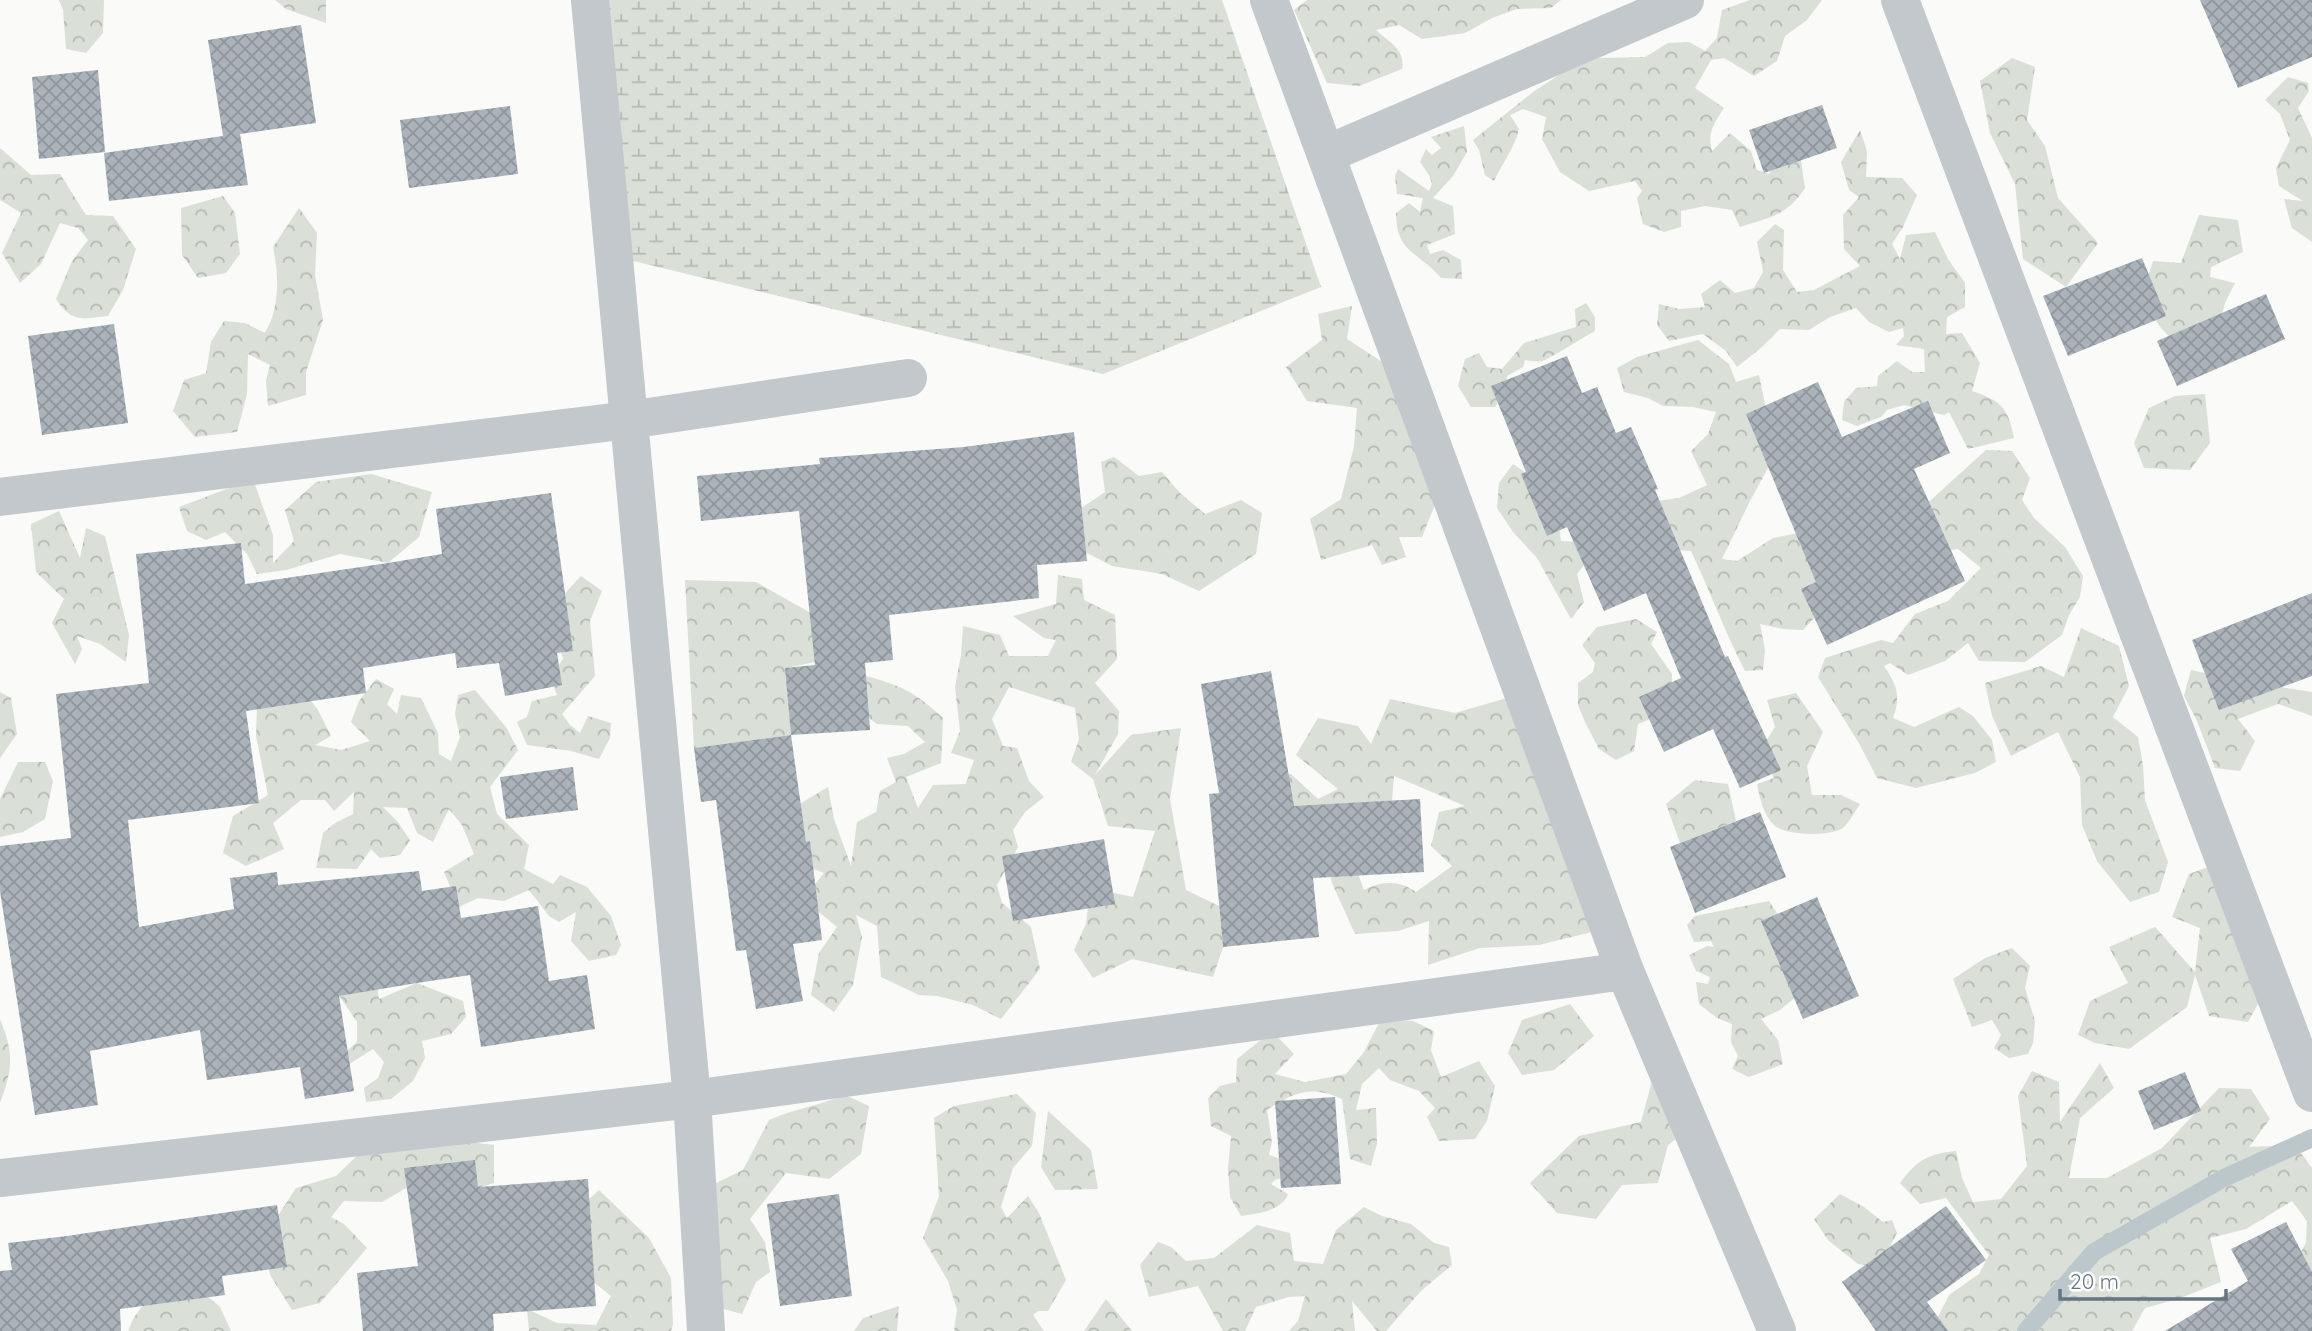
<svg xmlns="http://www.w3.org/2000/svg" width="2312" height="1331" font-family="Quicksand,sans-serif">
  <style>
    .forest { fill: url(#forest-crowns); fill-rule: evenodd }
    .wetland { fill: url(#wetland-marsh) }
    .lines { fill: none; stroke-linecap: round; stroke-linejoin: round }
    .stream { stroke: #bbc7cb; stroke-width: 18 }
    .building { fill: url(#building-cross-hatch) }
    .minor { stroke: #c3c8cc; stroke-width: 38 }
  </style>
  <defs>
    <pattern id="forest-crowns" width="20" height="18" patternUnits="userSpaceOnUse" patternTransform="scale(1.75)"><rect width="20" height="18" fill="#dadfd7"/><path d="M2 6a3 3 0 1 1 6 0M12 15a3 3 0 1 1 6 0" fill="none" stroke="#b4b9b4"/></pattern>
    <pattern id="wetland-marsh" width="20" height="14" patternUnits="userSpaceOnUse" patternTransform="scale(1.75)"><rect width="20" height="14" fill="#dadfd7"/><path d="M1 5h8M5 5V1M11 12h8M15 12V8" fill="none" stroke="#b4b9b4"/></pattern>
    <pattern id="building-cross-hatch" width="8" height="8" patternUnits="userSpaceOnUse" patternTransform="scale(1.75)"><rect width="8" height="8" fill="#aab3b9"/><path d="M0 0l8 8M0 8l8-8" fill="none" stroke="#8e969c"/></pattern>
  </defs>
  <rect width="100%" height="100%" fill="#fafaf8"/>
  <path class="forest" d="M 59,0 L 104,0 L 103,33 L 86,53 L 66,49 L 63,10 Z
    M 275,0 L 326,0 L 326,23 L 286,9 Z
    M 1307,0 L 1561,0 L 1551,8 L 1517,9 L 1492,18 L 1465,33 L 1422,39 L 1399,25 L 1376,30 C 1387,41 1406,49 1402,69 L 1359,86 L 1327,83 L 1294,10 Z
    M 1750,0 L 1822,0 L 1807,20 L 1785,36 L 1777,61 L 1754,76 L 1724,58 L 1711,60 L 1695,88 L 1724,108 C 1714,123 1707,133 1712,151 L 1730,133 L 1751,151 L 1757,170 L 1769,174 L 1784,147 L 1799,148 L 1805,188 C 1787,216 1770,217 1740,227 L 1732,210 L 1705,206 L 1681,211 L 1681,227 L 1664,232 L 1643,224 L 1637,198 L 1642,191 L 1635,181 L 1589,191 L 1560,172 L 1542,139 L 1546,117 L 1523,109 L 1510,115 L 1519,129 C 1515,147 1502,164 1494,181 L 1485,175 L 1479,150 L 1473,140 L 1533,92 L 1562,73 L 1598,58 L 1645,57 L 1668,43 L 1689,42 L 1705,51 L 1717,38 L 1722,10 Z
    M 2012,58 L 2035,67 L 2027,120 L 2045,146 L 2058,198 L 2098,243 L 2066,287 L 2023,259 L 2015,184 L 1990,133 L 1980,81 Z
    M 2288,77 L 2308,83 L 2309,91 L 2298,108 L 2312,138 L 2312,242 L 2292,228 L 2284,199 L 2303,201 L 2279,186 L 2276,168 L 2290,140 L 2280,114 L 2265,100 Z
    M 1464,126 L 1467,152 L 1453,176 L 1433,198 L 1453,206 L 1455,234 L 1427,245 L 1430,254 L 1443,250 L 1461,260 L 1462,279 L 1441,278 C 1420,252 1396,254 1396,213 L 1409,203 L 1420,212 L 1423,198 L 1397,194 L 1395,176 L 1398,169 L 1429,191 L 1432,184 L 1429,175 L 1420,162 L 1426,149 L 1432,155 L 1441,148 L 1431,137 Z
    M 1860,130 L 1867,151 L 1866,177 L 1902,178 L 1917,195 L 1903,227 L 1892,244 L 1900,259 L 1906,235 L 1935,232 L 1948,259 L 1965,283 L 1965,307 L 1947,317 L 1946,334 L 1962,333 L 1980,363 L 1972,391 C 2001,401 2008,407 2014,438 L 1968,449 L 1949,412 L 1944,415 L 1904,405 L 1887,410 L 1881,417 L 1857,426 L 1842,420 L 1844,402 L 1856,388 L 1877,386 L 1878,376 L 1897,361 L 1912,372 L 1925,372 L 1924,349 L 1896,345 L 1904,336 L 1903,328 L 1889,332 L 1869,322 L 1856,308 L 1830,317 L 1809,330 L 1780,329 L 1762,347 L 1737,367 L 1726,351 L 1703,334 L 1669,341 L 1657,325 L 1659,304 L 1679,309 L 1705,307 L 1701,294 L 1720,280 L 1735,293 L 1754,288 L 1763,272 L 1757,242 L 1775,224 L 1784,230 L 1783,270 L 1797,292 L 1814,290 L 1860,266 L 1844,249 L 1843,215 L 1859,197 L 1849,190 L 1841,162 Z
    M 0,148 L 31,175 L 60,174 L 86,215 L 113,216 L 136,249 L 123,290 L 108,316 C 83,319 71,323 56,299 L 72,261 L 88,240 L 78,228 L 60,223 L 41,264 L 20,283 L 2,253 L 21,213 L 0,200 Z
    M 223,196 L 235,213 L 240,254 L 226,273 L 198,278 L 182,255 L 181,208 Z
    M 299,208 L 317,233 L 315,275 L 323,320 L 306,372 L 306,395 L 268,406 L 266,381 L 270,365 L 248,354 L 247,394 L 237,432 L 195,437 L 173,411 L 184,380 L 206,373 L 211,342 L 224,321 L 245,323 L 265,333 C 280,308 279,275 273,247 Z
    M 2199,215 L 2238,220 L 2243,252 L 2211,267 L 2210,277 L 2235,283 L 2225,303 L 2217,332 L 2184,353 L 2161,328 L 2141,299 L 2153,261 L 2181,263 Z
    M 1586,303 L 1595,317 L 1595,331 C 1585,336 1548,360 1542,361 C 1537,362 1531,361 1525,360 L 1523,367 L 1507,376 L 1506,390 L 1495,407 L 1471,407 L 1458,386 L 1465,359 L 1479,353 L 1487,367 L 1502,369 L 1524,343 L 1576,327 L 1575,309 Z
    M 1352,306 L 1347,339 L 1399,373 L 1436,502 L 1422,537 L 1399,537 L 1406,557 L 1382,565 L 1372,545 L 1321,560 L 1310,519 L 1341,499 L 1354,446 L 1357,408 L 1307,401 L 1286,367 L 1322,340 L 1318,314 Z
    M 1698,340 L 1729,364 L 1736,382 L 1759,375 L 1772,438 L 1768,468 L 1750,501 L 1722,559 L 1737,561 L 1773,538 L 1824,528 L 1827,604 L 1803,630 L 1783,629 L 1760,624 L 1765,650 L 1763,670 L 1745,671 C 1725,632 1710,591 1691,551 L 1656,549 L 1601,543 L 1577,574 L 1584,602 L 1571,619 L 1537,558 L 1513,532 L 1497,508 L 1499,483 L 1513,464 C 1553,491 1555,493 1561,541 L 1580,542 L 1615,507 L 1679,498 L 1707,485 L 1691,451 L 1708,434 L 1716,412 L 1693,407 L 1663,406 L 1648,398 L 1624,392 L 1617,368 L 1637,357 Z
    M 2205,394 L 2210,443 L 2190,470 L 2144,468 L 2134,443 L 2149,408 L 2175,396 Z
    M 1986,450 L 2012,451 L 2030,478 L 2022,500 L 2034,518 L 2065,547 L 2083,576 L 2080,597 L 2069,615 L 2062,635 L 2025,662 L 1979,661 L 1968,643 L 1945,661 L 1908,675 L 1890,663 L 1884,666 C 1897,685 1901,696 1893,718 L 1914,727 L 1959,707 L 1973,716 L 1992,740 L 1996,762 L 1975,773 L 1916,788 L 1877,778 L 1860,745 L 1818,677 L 1825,658 L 1881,640 L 1893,643 L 1915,614 L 1948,601 L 1981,568 L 1958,549 L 1901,558 L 1921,509 Z
    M 1114,457 L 1139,476 L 1162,472 L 1180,493 L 1205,514 L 1241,500 L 1262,513 L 1256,554 L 1199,591 L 1162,574 L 1112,566 L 1070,544 L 1068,517 L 1105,492 L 1101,462 Z
    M 371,474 L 432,492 L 419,537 L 388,563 L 340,554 L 286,570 L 257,574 L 247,554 L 225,532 L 206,540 L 187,531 L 179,507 L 253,479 L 273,535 L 273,563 L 294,541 L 285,510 L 316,482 Z
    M 59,511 L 80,558 L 86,528 L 105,536 L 129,635 L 126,662 L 100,644 L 77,636 L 82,649 L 75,664 L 52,623 L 64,599 L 36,572 L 31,524 Z
    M 1058,575 L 1082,579 L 1084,600 L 1115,615 L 1117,659 L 1095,683 L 1119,711 L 1118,734 L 1095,775 L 1131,735 L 1181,728 L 1170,799 L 1186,890 L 1219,906 L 1223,947 L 1213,977 L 1132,959 L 1093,978 L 1074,950 L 1086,924 L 1090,888 L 1133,897 L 1155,831 L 1108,826 L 1093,779 L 1071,762 L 1079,739 L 1075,708 L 1009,687 L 992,719 L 1003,746 L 1017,748 L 1029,781 L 1044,797 L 1025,812 L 1013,830 L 1018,847 L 997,885 L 1002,903 L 1031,927 L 1040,969 L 1001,1019 L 973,1005 L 937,996 L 919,995 L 881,977 L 877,926 L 856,915 L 862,937 L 853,985 L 834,1012 L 811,995 L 819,953 L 837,927 L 803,899 L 824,873 L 793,861 L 788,811 L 828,787 L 834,819 L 851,866 L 857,822 L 876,812 L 880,791 L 896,782 L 887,758 L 904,754 L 925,742 L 908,726 L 877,724 L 851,705 L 866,676 C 902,686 915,692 943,718 L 941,763 L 906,777 L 918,808 L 933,785 L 966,784 L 974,760 L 951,753 L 960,731 L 955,687 L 961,655 L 963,626 L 1000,635 L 1009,656 L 1048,656 L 1056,640 L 1044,638 L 1013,616 L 1056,604 Z
    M 581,576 L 602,591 L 590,621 L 595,676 L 562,714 L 570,725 L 580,733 L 588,716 L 611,723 L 610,738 L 599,759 L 571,751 L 527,745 L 517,722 L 527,717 L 532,701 L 557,695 L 550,677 L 563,659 L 554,624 L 547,613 Z
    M 685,580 L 756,582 L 809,612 L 861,622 L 864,652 L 786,668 L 791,735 L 694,748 Z
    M 1636,619 L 1657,632 L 1651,644 L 1672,674 L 1671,711 L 1638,724 L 1634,751 L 1616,760 L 1599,749 L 1585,722 L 1578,705 L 1578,683 L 1593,672 L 1595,663 L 1582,645 L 1597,627 Z
    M 2081,628 L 2119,646 L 2129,686 L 2113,717 L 2138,737 L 2143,765 L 2145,800 L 2168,862 L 2159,892 L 2130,902 L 2097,861 L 2082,825 L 2080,777 L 2058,732 L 2011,756 L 1992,716 L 1985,683 L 2041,666 L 2064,677 Z
    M 2191,670 L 2236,680 L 2312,692 L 2312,716 L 2278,704 L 2238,719 L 2255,741 L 2240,771 L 2215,768 L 2197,721 L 2184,696 Z
    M 291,675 L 318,710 L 331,736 L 315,745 L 341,750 L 370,741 L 351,722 L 359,701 L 376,679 L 394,689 L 387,704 L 397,714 L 401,695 L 421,698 L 438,733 L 439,754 L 451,761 L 460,737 L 455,714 L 458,695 L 475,690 L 506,727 L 518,750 L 490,787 L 497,814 L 529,845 L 524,869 L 553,884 L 560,875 L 587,887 L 611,916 L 621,945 L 616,955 L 589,961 L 571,941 L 576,912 L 559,922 L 549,916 L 529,890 L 504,901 L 478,898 L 459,907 L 444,872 L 474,854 L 462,825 L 449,809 L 433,842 L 417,833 L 407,808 L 383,807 L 397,821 L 410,840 L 400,855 L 380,858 L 371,849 L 357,869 L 316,868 L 323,833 L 335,823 L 353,814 L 354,792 L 334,811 L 325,800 L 301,800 L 273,823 L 284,849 L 246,866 L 223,853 L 233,816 L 268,795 L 256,736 L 257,705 Z
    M 1531,691 L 1612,927 L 1539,945 L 1480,948 L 1428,965 L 1429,921 L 1398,931 L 1355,934 L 1332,883 L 1321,838 L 1245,775 L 1291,774 L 1318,799 L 1338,789 L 1296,755 L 1318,718 L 1358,726 L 1371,744 L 1390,699 L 1455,713 ZM 1394,776 L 1465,806 L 1439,812 L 1431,846 L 1452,866 L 1416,892 C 1399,880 1381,881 1364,890 L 1351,855 L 1390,825 Z
    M 0,692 L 11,698 L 17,734 L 0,758 Z
    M 1796,693 L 1823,732 L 1807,766 L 1812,795 L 1841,795 L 1860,804 C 1856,810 1850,821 1844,827 C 1832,837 1786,836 1774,825 C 1763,815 1760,798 1757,784 L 1774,778 L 1761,749 L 1775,727 L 1767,700 Z
    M 18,762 L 45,762 L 53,781 L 45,819 L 23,832 L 0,837 L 0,799 Z
    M 1695,780 L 1728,784 L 1736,821 L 1680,843 L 1666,804 Z
    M 2225,861 L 2264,993 L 2248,1022 L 2209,1016 L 2195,975 L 2187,1007 L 2129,1049 L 2095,1043 L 2078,1035 L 2090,1001 L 2128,983 L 2109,947 L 2155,927 L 2195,972 L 2200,928 L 2172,917 L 2189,874 Z
    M 1769,901 L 1790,933 L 1803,991 L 1780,1010 L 1761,1019 L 1778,1040 L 1783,1064 L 1749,1077 L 1732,1069 L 1738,1056 L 1731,1042 L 1732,1024 L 1717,1018 L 1699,1004 L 1696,982 L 1708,984 L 1710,977 L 1696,971 L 1689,955 L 1707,946 L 1714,947 L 1711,941 L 1694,942 L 1687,925 L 1695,916 Z
    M 2012,948 L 2030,966 L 2025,988 L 2035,1021 L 2033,1043 L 2028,1054 L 2009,1058 L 1994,1048 L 2001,1035 L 1992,1020 L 1972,1027 L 1953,979 L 1985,958 Z
    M 375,971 L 379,999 L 417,983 L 463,1001 L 466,1017 L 451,1034 L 422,1041 L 425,1058 L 413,1081 L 391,1099 L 366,1102 L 364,1088 L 378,1078 L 384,1062 L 373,1049 L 343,1068 L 332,1064 L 357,1042 L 357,1022 L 338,994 Z
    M 1570,1004 L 1594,1036 L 1554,1070 L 1522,1075 L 1508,1053 L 1522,1020 Z
    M 0,1019 C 14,1054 13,1068 0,1103 Z
    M 1381,1019 L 1413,1021 L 1434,1031 L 1431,1050 L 1441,1077 L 1479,1061 L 1495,1086 L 1487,1121 L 1475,1139 L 1439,1141 L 1427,1117 L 1435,1108 L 1419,1091 L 1390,1080 L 1379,1068 L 1362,1084 L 1356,1110 L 1376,1108 L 1377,1144 L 1371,1166 L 1350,1159 L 1342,1099 C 1310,1085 1295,1092 1267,1110 L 1272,1142 L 1269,1155 L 1290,1162 L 1288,1176 L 1275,1180 L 1271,1184 L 1288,1194 C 1281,1212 1258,1213 1241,1216 L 1230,1197 L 1228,1168 L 1231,1136 L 1211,1126 L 1208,1098 L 1220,1086 L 1236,1082 L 1237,1059 L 1272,1031 L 1294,1054 L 1275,1074 L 1305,1082 L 1346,1074 L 1364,1052 Z
    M 1660,1051 L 1699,1121 L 1668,1145 L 1658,1183 L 1622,1185 L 1596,1219 L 1557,1213 L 1530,1183 L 1579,1136 L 1641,1122 Z
    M 2100,1063 L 2114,1088 L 2080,1118 L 2069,1178 L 2107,1178 L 2162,1148 L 2219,1088 L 2251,1089 L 2270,1119 L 2249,1147 L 2295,1145 L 2312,1168 L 2312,1304 L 2285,1280 L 2306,1243 L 2307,1221 L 2292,1201 L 2246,1229 L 2210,1238 L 2221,1282 L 2178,1299 L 2145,1308 L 2132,1331 L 1931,1331 L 1949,1295 L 1979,1274 L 1989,1255 L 1946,1198 L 1920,1204 L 1900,1183 C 1917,1160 1928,1154 1956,1151 L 1962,1178 L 1973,1202 L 2001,1199 L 2027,1166 L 2018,1096 L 2032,1071 L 2059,1082 L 2060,1122 Z
    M 1017,1094 L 1036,1113 L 1032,1146 L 1013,1168 L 1001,1207 L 1007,1218 L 1028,1196 L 1039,1213 L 1066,1280 L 1048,1311 L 1038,1311 L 1033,1315 L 1044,1331 L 954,1331 L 957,1310 L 948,1281 L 923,1238 L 939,1196 L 934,1118 L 954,1106 Z
    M 845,1095 L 869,1106 L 861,1154 L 829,1179 L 786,1173 L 750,1219 L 765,1242 L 770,1272 L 756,1282 L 742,1314 L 713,1306 L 712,1185 L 743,1170 L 769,1120 C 794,1109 820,1105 845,1095 Z
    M 1048,1111 L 1091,1150 L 1098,1189 L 1055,1190 L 1041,1167 Z
    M 436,1138 L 494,1145 L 494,1183 L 455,1195 L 427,1176 L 382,1202 L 344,1201 L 331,1217 L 344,1224 L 367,1248 L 320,1303 L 292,1310 L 270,1275 L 264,1237 L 296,1188 L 336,1176 L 364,1149 Z
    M 599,1190 L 649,1238 L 671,1278 L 673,1324 L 671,1331 L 529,1331 L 527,1309 L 557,1323 L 596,1325 L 611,1296 L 572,1265 L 558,1228 Z
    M 1840,1194 L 1864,1207 L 1883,1222 L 1892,1220 L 1897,1233 L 1879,1267 L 1858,1264 L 1828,1240 L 1814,1219 Z
    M 1364,1207 L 1382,1216 L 1411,1224 L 1434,1243 L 1449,1247 L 1452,1265 L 1421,1291 L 1386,1331 L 1377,1331 L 1352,1301 L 1355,1331 L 1289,1331 L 1298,1321 L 1305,1296 L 1289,1297 L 1256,1307 L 1245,1331 L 1223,1331 L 1198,1286 L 1149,1297 L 1140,1265 L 1158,1242 L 1171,1247 L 1186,1261 L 1214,1258 L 1257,1225 L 1290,1233 L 1294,1261 L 1323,1264 L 1336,1230 Z
    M 181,1274 L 220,1307 L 231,1331 L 128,1331 L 133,1319 L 164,1275 Z
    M 1106,1299 L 1132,1331 L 1084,1331 Z
    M 899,1306 L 897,1331 L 854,1331 L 863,1318 Z"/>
  <path class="wetland" d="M 601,0 L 1222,0 L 1321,287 L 1103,374 L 629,260 Z"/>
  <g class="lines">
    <path class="stream" d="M 2026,1331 L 2094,1252 L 2224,1178 L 2312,1138"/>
  </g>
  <path class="building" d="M 2200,0 L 2312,0 L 2312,57 L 2238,88 Z
    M 301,25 L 316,123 L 240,134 L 248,185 L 109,201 L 104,153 L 223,136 L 208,40 Z
    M 98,70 L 105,152 L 39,159 L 32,77 Z
    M 1822,105 L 1837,148 L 1764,173 L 1749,130 Z
    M 510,106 L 518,174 L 409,188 L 400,120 Z
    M 2142,258 L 2166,316 L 2068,356 L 2043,296 Z
    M 2266,294 L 2285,339 L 2177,386 L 2157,341 Z
    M 114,324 L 128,423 L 42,435 L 28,336 Z
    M 1567,356 L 1582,393 L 1597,387 L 1616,433 L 1631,427 L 1658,489 L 1655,490 L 1725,657 L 1728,656 L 1781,770 L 1740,788 L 1713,729 L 1664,752 L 1639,697 L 1681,678 L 1646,593 L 1604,611 L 1567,527 L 1547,536 L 1521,474 L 1526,472 L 1491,386 Z
    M 1818,382 L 1842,437 L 1928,401 L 1950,453 L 1914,469 L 1965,581 L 1827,645 L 1801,589 L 1816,582 L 1746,414 Z
    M 1074,432 L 1087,561 L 1037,565 L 1039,598 L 889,615 L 893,660 L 865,663 L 870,730 L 791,735 L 785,668 L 815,665 L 799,511 L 701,521 L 697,476 L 820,464 L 819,458 L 964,447 Z
    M 551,493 L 573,651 L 557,653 L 562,685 L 505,696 L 499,663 L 457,668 L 455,653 L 363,668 L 366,693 L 246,711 L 259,803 L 128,820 L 139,927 L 234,909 L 230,878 L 277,872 L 278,885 L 419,871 L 422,891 L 456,886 L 461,918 L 538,906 L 549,981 L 587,975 L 595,1029 L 481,1047 L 470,975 L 417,983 L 339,996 L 354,1091 L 305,1099 L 300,1067 L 207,1080 L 200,1030 L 90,1051 L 98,1105 L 35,1115 L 0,891 L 0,846 L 71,838 L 56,694 L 149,683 L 136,554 L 241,543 L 245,584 L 388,563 L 442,554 L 436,509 Z
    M 2312,593 L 2312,676 L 2219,710 L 2192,640 Z
    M 1271,671 L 1294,806 L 1420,799 L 1424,872 L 1313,878 L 1319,937 L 1223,947 L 1209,794 L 1219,793 L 1201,684 Z
    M 791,735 L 806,842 L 810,841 L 822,940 L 793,944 L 803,1001 L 756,1009 L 746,950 L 736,951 L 716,800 L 701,802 L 694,748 Z
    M 573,767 L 578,810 L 506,819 L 500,777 Z
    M 1760,812 L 1786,877 L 1695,913 L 1670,847 Z
    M 1104,839 L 1115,904 L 1013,921 L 1002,856 Z
    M 1817,897 L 1859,996 L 1803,1019 L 1761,921 Z
    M 2185,1072 L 2201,1111 L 2154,1130 L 2138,1091 Z
    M 1335,1097 L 1341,1184 L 1281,1188 L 1275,1101 Z
    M 475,1160 L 478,1187 L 588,1179 L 596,1306 L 493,1314 L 494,1331 L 363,1331 L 357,1273 L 418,1266 L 404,1168 Z
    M 839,1194 L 852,1296 L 780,1306 L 767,1204 Z
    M 277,1205 L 287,1267 L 222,1276 L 225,1295 L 120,1309 L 121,1331 L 0,1331 L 0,1271 L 12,1270 L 8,1243 L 67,1236 Z
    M 1946,1206 L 1986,1260 L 1927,1302 L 1948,1331 L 1876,1331 L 1842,1282 Z
    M 2286,1222 L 2312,1272 L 2312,1331 L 2165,1331 L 2248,1281 L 2231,1249 Z"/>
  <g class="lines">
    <path class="minor" d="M 590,0 L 692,1099 L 706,1331
      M 1269,0 L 1625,971 L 1777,1331
      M 1900,0 L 2312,1093
      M 1327,154 L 1685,0
      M 0,497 L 629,420 L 908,378
      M 0,1178 L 692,1099 L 1625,971"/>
  </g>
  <path d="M2060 1289v10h166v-10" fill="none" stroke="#657683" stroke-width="3.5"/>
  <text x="2070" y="1289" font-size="21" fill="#657683" stroke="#ffffff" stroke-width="5" paint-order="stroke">20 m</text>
</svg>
